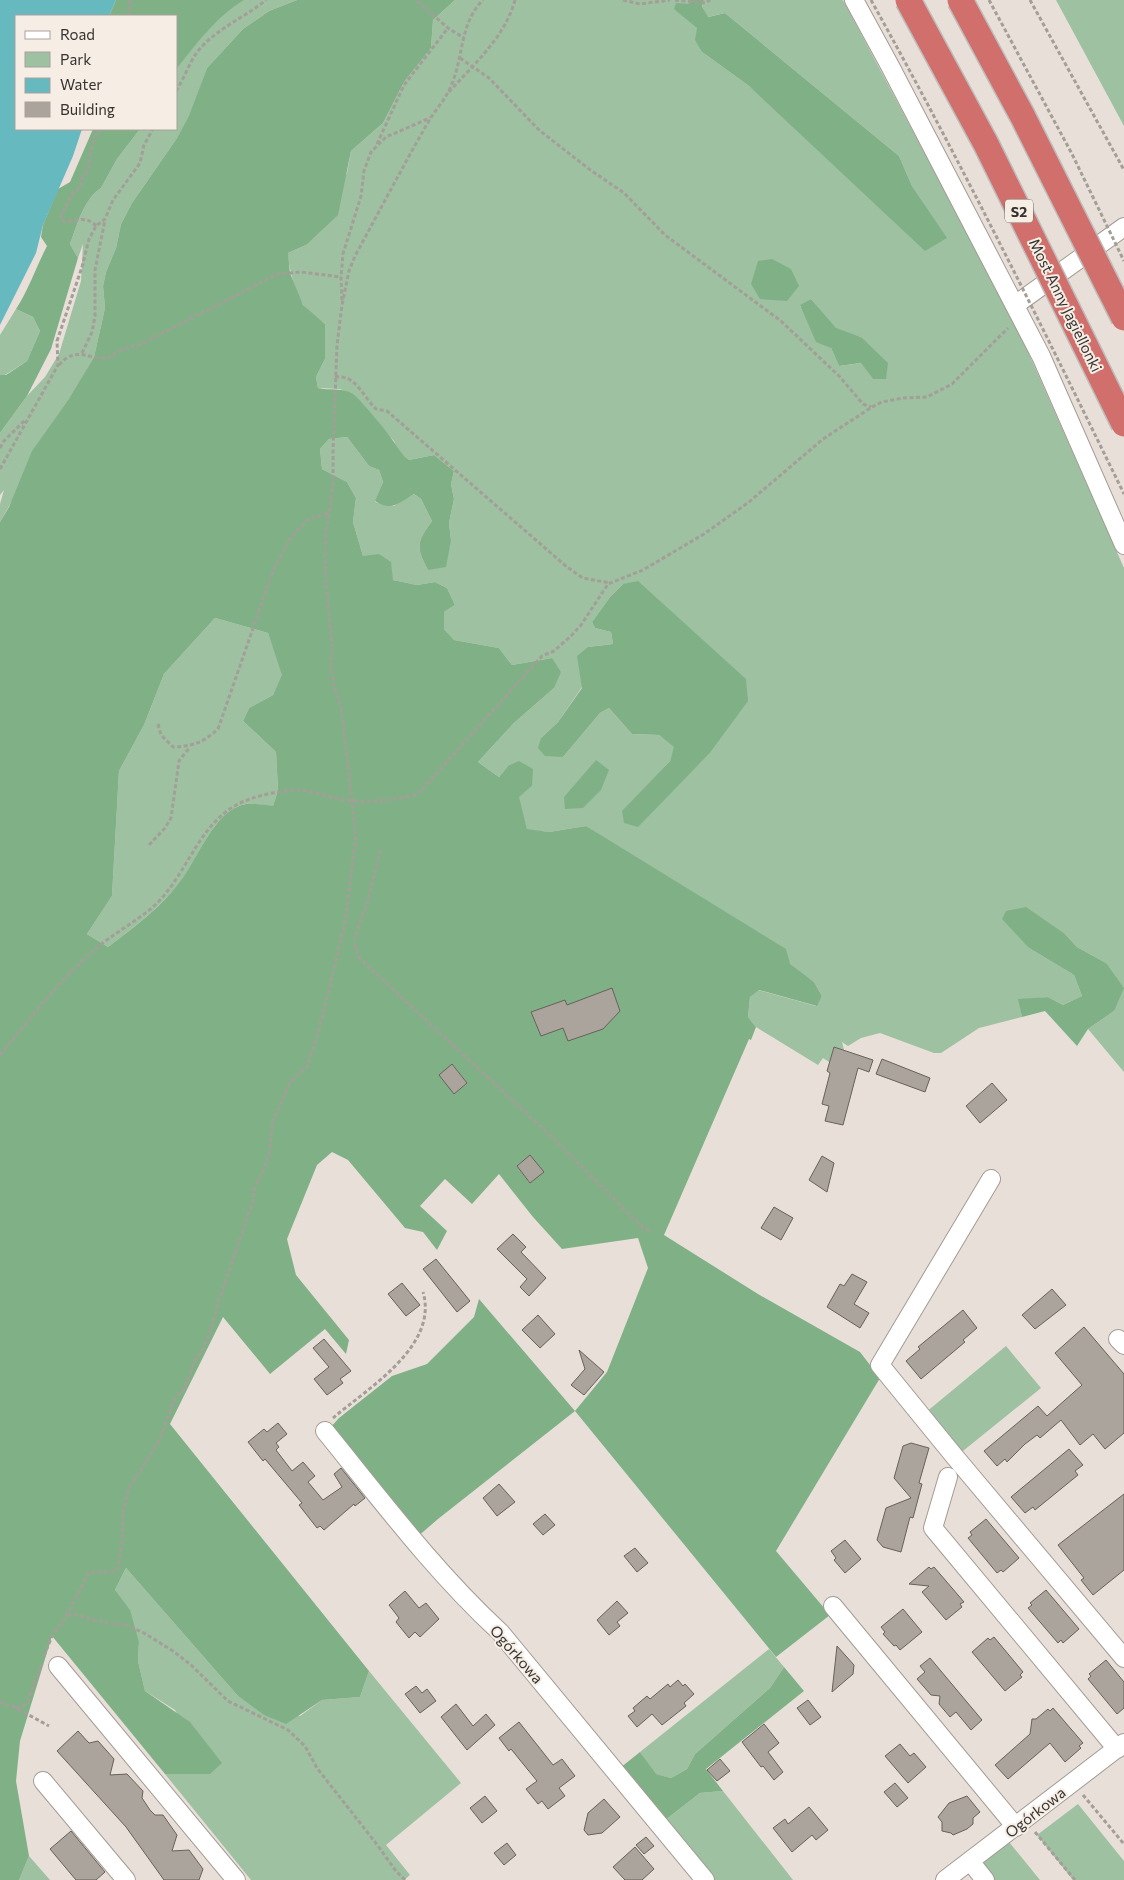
<svg xmlns="http://www.w3.org/2000/svg" width="1124" height="1880" font-family="Commissioner,sans-serif">
  <style>
    .green { fill: #9dc1a1; fill-rule: evenodd }
    .forest { fill: #80b186; fill-rule: evenodd }
    .water { fill: #67b9c0 }
    .building { fill: #aba49c; stroke: #67615a }
    .lines { fill: none; stroke-linecap: round; stroke-linejoin: round }
    .minor-casing { stroke: #a39b95; stroke-width: 20 }
    .path { stroke: #a49e98; stroke-width: 3; stroke-dasharray: 4 2.5; stroke-linecap: butt }
    .minor { stroke: #fff; stroke-width: 18 }
    .highway-bridge-casing { stroke: #bebdbc; stroke-width: 28; stroke-linecap: butt }
    .path-bridge { stroke: #a49e98; stroke-width: 3; stroke-dasharray: 4 2.5; stroke-linecap: butt }
    .highway-bridge { stroke: #d06f6b; stroke-width: 25 }
    .labels { text-anchor: middle; dominant-baseline: central; stroke-width: 4; stroke-linejoin: round; paint-order: stroke }
    .shield { fill: #f6ede5; stroke: #6f6a66; stroke-width: 1 }
    .shield-label { font-size: 14px; font-weight: bold; fill: #35322f }
    .street-label { font-size: 15px; fill: #35322f; stroke: #f6ede5 }
  </style>
  <rect width="100%" height="100%" fill="#e8dfd8"/>
  <path class="green" d="M 227,0 L 297,0 L 269,11 L 243,29 L 207,68 L 190,116 L 177,138 L 132,203 L 121,224 L 116,248 L 106,272 L 103,286 L 105,308 L 94,357 L 0,522 L 0,504 L 4,490 L 0,495 L 0,433 L 27,396 L 45,377 L 59,354 L 81,281 L 83,244 L 78,258 L 70,244 C 77,226 83,200 101,188 L 117,159 L 140,129 L 176,129 L 176,70 Z
    M 455,0 L 689,0 L 689,4 L 697,28 L 702,52 L 749,86 L 946,238 L 912,186 L 899,156 L 725,13 L 707,17 L 702,5 L 704,0 L 843,0 L 1017,327 L 1124,568 L 1124,1072 L 1088,1029 L 1114,1011 L 1106,963 L 1077,947 L 1065,934 L 1029,948 L 1074,975 L 1082,996 L 1063,1005 L 1048,997 L 1019,1000 L 1022,1017 L 979,1028 L 941,1053 L 934,1053 L 880,1033 L 861,1038 L 848,1046 L 842,1042 L 844,1050 L 834,1047 L 831,1058 L 838,1060 L 834,1065 L 823,1058 L 818,1065 L 756,1027 L 748,1017 L 750,997 L 758,990 L 816,1006 L 822,996 L 814,982 L 586,826 L 549,832 L 527,830 L 518,797 L 532,786 L 508,766 L 499,777 L 478,762 L 514,723 L 554,688 L 552,658 L 512,665 L 499,648 L 454,640 L 444,629 L 444,612 L 455,605 L 447,588 L 435,582 L 417,585 L 393,580 L 363,556 L 353,522 L 356,498 L 347,482 L 322,469 L 320,449 L 329,439 L 347,437 L 369,466 L 379,470 L 383,482 L 375,502 L 394,506 L 414,494 L 421,499 L 432,521 C 416,543 416,547 428,570 L 451,540 L 449,523 L 454,499 L 451,484 L 454,471 L 434,455 L 409,460 L 400,453 L 394,441 L 352,394 L 340,389 L 318,388 L 316,377 L 325,359 L 325,324 C 318,318 309,313 304,306 C 296,295 288,266 288,253 L 306,245 L 347,173 L 351,151 L 383,123 L 404,82 L 431,48 L 433,20 ZM 811,299 L 836,329 L 861,337 L 873,379 L 862,363 L 839,366 L 831,348 L 800,306 ZM 623,584 L 709,754 L 687,776 L 623,811 L 670,761 L 675,747 L 659,735 L 632,734 L 609,708 L 600,713 L 563,757 L 541,738 L 558,722 L 582,687 L 588,647 L 613,644 L 611,632 L 595,628 L 592,622 L 610,597 Z
    M 1056,0 L 1124,0 L 1124,126 Z
    M 16,309 L 33,317 L 40,331 L 27,361 L 5,375 L 0,375 L 0,335 Z
    M 215,618 L 268,633 L 283,675 L 273,695 L 249,708 L 243,721 L 276,752 L 278,790 L 273,806 C 265,806 254,803 246,804 C 214,809 197,861 179,884 C 159,908 133,928 108,947 L 87,934 L 112,896 L 119,771 L 144,725 L 164,674 Z
    M 1006,1346 L 1041,1388 L 958,1455 L 925,1413 Z
    M 126,1568 L 237,1695 L 300,1716 L 322,1700 L 360,1697 L 369,1671 L 461,1783 L 386,1845 L 410,1875 L 404,1880 L 251,1880 L 165,1774 L 209,1774 L 175,1710 L 145,1691 L 138,1661 L 139,1642 L 115,1590 Z
    M 769,1649 L 784,1667 L 770,1688 L 695,1754 L 687,1769 L 671,1778 L 655,1774 L 640,1752 Z
    M 723,1791 L 793,1880 L 714,1880 L 664,1821 L 700,1793 Z
    M 1078,1804 L 1124,1861 L 1124,1880 L 1073,1880 L 1037,1835 Z
    M 1009,1842 L 1040,1880 L 995,1880 L 981,1863 Z
    M 29,1856 L 50,1880 L 19,1880 Z"/>
  <path class="forest" d="M 116,0 L 244,0 C 217,16 195,45 176,70 L 176,16 L 109,16 Z
    M 297,0 L 455,0 L 433,20 L 431,48 L 404,82 L 383,123 L 351,151 L 338,215 L 306,245 L 288,253 L 290,273 L 303,305 L 325,324 L 325,359 L 316,377 L 318,388 C 329,391 342,387 353,394 C 360,399 389,434 394,442 C 399,449 401,454 409,460 L 434,455 L 454,471 L 451,484 L 454,499 L 449,523 L 451,540 L 446,567 L 428,570 C 416,547 416,543 432,521 L 421,499 L 414,494 C 399,503 392,512 375,501 L 383,482 L 379,470 L 369,466 L 347,437 L 329,439 L 320,449 L 322,469 L 347,482 L 356,498 L 353,522 L 363,556 L 379,554 L 391,562 L 393,580 L 417,585 L 435,582 L 447,588 L 455,605 L 444,612 L 444,629 L 454,640 L 499,648 L 512,665 L 552,658 L 561,672 L 554,688 L 514,723 L 478,762 L 499,777 L 508,766 L 519,761 L 533,769 L 532,786 L 519,797 L 527,829 L 549,832 L 586,826 L 786,949 L 790,964 L 814,982 L 822,996 L 817,1006 L 759,990 L 750,997 L 748,1017 L 756,1027 L 751,1040 L 749,1039 L 664,1235 L 758,1294 L 860,1352 L 880,1378 L 776,1551 L 830,1615 L 776,1657 L 575,1411 L 438,1519 L 416,1538 L 330,1428 L 339,1418 L 392,1376 L 427,1364 L 474,1317 L 479,1299 L 575,1411 L 607,1372 L 648,1268 L 638,1238 L 562,1249 L 533,1217 L 499,1174 L 472,1204 L 445,1179 L 420,1206 L 447,1231 L 437,1250 L 423,1232 L 405,1228 L 348,1160 L 332,1152 L 317,1165 L 287,1239 L 296,1275 L 349,1340 L 346,1354 L 325,1329 L 270,1374 L 223,1317 L 170,1424 L 369,1671 L 360,1697 L 322,1700 L 286,1724 L 264,1715 L 237,1695 L 126,1568 L 115,1590 L 130,1610 L 139,1642 L 138,1661 L 145,1691 L 190,1722 L 222,1763 L 210,1774 L 165,1774 L 52,1636 L 20,1741 L 16,1781 L 29,1856 L 19,1880 L 0,1880 L 0,522 L 9,507 L 32,451 L 69,399 L 94,357 L 105,308 L 103,286 L 106,272 L 116,248 L 121,224 L 132,203 L 177,138 L 189,116 L 207,68 L 243,29 L 269,11 ZM 215,618 L 268,633 L 282,675 L 273,695 L 249,708 L 243,721 L 276,752 L 278,790 L 273,806 C 265,805 254,803 246,804 C 214,809 197,861 179,883 C 160,908 133,928 108,947 L 87,934 L 112,896 L 119,771 L 144,725 L 164,674 ZM 452,1064 L 467,1083 L 455,1093 L 454,1093 ZM 530,1156 L 530,1183 L 517,1166 Z
    M 689,0 L 704,0 L 702,6 L 708,17 L 725,13 L 899,156 L 912,186 L 947,238 L 925,251 L 749,86 L 702,52 L 695,40 L 697,28 L 674,9 L 676,3 L 689,4 Z
    M 93,129 L 140,129 L 117,159 L 101,188 C 83,200 77,226 70,244 L 78,258 L 51,349 L 27,396 L 0,433 L 0,375 L 6,375 L 27,361 L 40,331 L 33,317 L 16,309 C 29,289 36,267 47,246 L 41,237 L 43,225 L 58,189 L 70,182 Z
    M 772,259 L 791,269 L 799,286 L 787,301 L 760,299 L 751,284 L 758,261 Z
    M 811,299 L 836,328 L 861,337 L 888,363 L 886,379 L 873,379 L 861,363 L 839,366 L 831,348 L 816,342 L 800,305 Z
    M 638,581 L 746,679 L 748,701 L 709,754 L 638,827 L 624,823 L 622,811 L 670,761 L 674,747 L 659,735 L 632,734 L 609,708 L 600,713 L 563,757 L 545,756 L 538,748 L 541,738 L 558,722 L 582,688 L 577,656 L 588,647 L 613,644 L 611,632 L 595,628 L 592,622 L 610,597 L 623,584 Z
    M 596,760 L 609,770 L 601,790 L 583,808 L 565,809 L 564,797 Z
    M 1026,907 L 1065,934 L 1077,947 L 1106,963 L 1124,988 L 1114,1011 L 1088,1029 L 1077,1046 L 1045,1011 L 1022,1017 L 1018,999 L 1048,997 L 1063,1005 L 1082,996 L 1074,975 L 1029,948 L 1002,919 L 1006,911 Z
    M 784,1667 L 804,1691 L 706,1769 L 723,1791 L 700,1793 L 664,1821 L 620,1768 L 640,1752 L 656,1774 L 671,1778 L 687,1769 L 695,1754 L 770,1688 Z"/>
  <path class="water" d="M 0,0 L 116,0 L 109,16 L 16,16 L 16,129 L 82,129 L 73,156 L 43,225 L 36,253 L 0,325 Z"/>
  <path class="building" d="M 612,988 L 620,1011 L 603,1029 L 568,1041 L 563,1028 L 541,1036 L 531,1012 L 565,1000 L 567,1005 Z
    M 834,1047 L 873,1060 L 869,1072 L 858,1068 L 843,1125 L 825,1121 L 829,1106 L 822,1104 L 830,1073 L 827,1071 Z
    M 882,1059 L 930,1078 L 925,1092 L 876,1074 Z
    M 452,1064 L 467,1083 L 454,1094 L 439,1075 Z
    M 992,1083 L 1007,1100 L 980,1123 L 966,1106 Z
    M 530,1155 L 544,1172 L 530,1183 L 517,1166 Z
    M 822,1156 L 834,1163 L 827,1192 L 809,1180 Z
    M 774,1207 L 793,1218 L 781,1240 L 761,1228 Z
    M 513,1234 L 526,1247 L 521,1252 L 546,1278 L 529,1296 L 520,1287 L 527,1279 L 497,1249 Z
    M 436,1259 L 470,1301 L 457,1312 L 423,1269 Z
    M 852,1274 L 867,1282 L 854,1304 L 869,1313 L 860,1328 L 827,1307 L 840,1284 L 844,1286 Z
    M 402,1283 L 420,1305 L 406,1316 L 388,1294 Z
    M 1052,1289 L 1066,1305 L 1035,1329 L 1022,1315 Z
    M 963,1310 L 977,1328 L 963,1340 L 965,1342 L 921,1379 L 906,1361 L 920,1349 L 918,1347 Z
    M 538,1315 L 555,1334 L 540,1348 L 522,1330 Z
    M 1084,1327 L 1124,1374 L 1124,1433 L 1105,1449 L 1093,1434 L 1080,1445 L 1061,1420 L 1040,1438 L 1037,1435 L 1025,1444 L 1007,1462 L 1005,1459 L 997,1466 L 984,1451 L 1038,1406 L 1047,1416 L 1082,1385 L 1055,1353 Z
    M 324,1339 L 351,1371 L 340,1379 L 343,1383 L 327,1395 L 314,1379 L 329,1367 L 313,1348 Z
    M 579,1350 L 604,1372 L 584,1395 L 571,1385 L 585,1369 Z
    M 278,1423 L 287,1434 L 276,1443 L 279,1447 L 276,1450 L 292,1471 L 303,1462 L 315,1476 L 308,1482 L 323,1500 L 342,1487 L 334,1474 L 341,1468 L 365,1498 L 355,1506 L 354,1504 L 324,1530 L 320,1526 L 317,1528 L 299,1505 L 302,1503 L 265,1459 L 263,1461 L 248,1442 L 264,1429 L 267,1432 Z
    M 911,1443 L 929,1448 L 919,1483 L 922,1484 L 913,1518 L 910,1517 L 901,1552 L 883,1547 L 877,1540 L 886,1508 L 911,1498 L 894,1478 L 903,1446 Z
    M 1069,1449 L 1083,1465 L 1075,1471 L 1078,1475 L 1035,1510 L 1033,1507 L 1025,1513 L 1011,1497 Z
    M 499,1484 L 515,1502 L 497,1516 L 483,1498 Z
    M 1124,1494 L 1124,1570 L 1093,1595 L 1081,1580 L 1084,1578 L 1058,1545 Z
    M 545,1514 L 555,1525 L 543,1535 L 533,1524 Z
    M 986,1519 L 1019,1558 L 1003,1572 L 1001,1570 L 997,1573 L 968,1538 L 972,1535 L 970,1532 Z
    M 845,1540 L 861,1559 L 845,1573 L 834,1560 L 836,1558 L 831,1551 Z
    M 635,1548 L 648,1563 L 637,1572 L 624,1556 Z
    M 929,1567 L 931,1569 L 934,1567 L 964,1602 L 960,1604 L 962,1607 L 946,1620 L 922,1592 L 929,1586 L 909,1584 Z
    M 1046,1590 L 1079,1629 L 1063,1643 L 1061,1640 L 1058,1643 L 1028,1608 L 1032,1605 L 1030,1603 Z
    M 405,1591 L 419,1608 L 426,1603 L 439,1619 L 420,1637 L 415,1632 L 409,1638 L 396,1622 L 399,1618 L 389,1605 Z
    M 617,1601 L 628,1613 L 617,1622 L 620,1626 L 609,1635 L 597,1620 Z
    M 903,1609 L 922,1632 L 900,1650 L 896,1645 L 894,1646 L 883,1634 L 885,1632 L 881,1627 Z
    M 994,1637 L 1023,1672 L 1020,1675 L 1022,1677 L 1005,1691 L 972,1652 L 988,1638 L 990,1640 Z
    M 837,1646 L 854,1665 L 853,1674 L 832,1692 Z
    M 930,1658 L 982,1720 L 971,1730 L 956,1712 L 950,1717 L 939,1704 L 940,1696 L 931,1695 L 917,1679 L 925,1672 L 920,1666 Z
    M 1106,1660 L 1124,1682 L 1124,1708 L 1117,1714 L 1088,1679 L 1091,1676 L 1089,1674 Z
    M 678,1680 L 683,1686 L 685,1684 L 694,1694 L 684,1703 L 686,1706 L 662,1725 L 652,1714 L 637,1727 L 628,1716 L 635,1711 L 633,1708 L 647,1696 L 650,1699 L 668,1684 L 670,1687 Z
    M 416,1686 L 422,1693 L 427,1689 L 436,1701 L 420,1713 L 405,1694 Z
    M 808,1700 L 821,1717 L 810,1725 L 797,1708 Z
    M 456,1704 L 473,1726 L 486,1714 L 495,1725 L 467,1750 L 441,1717 Z
    M 1053,1708 L 1083,1743 L 1079,1746 L 1081,1748 L 1065,1762 L 1050,1743 L 1008,1779 L 995,1765 L 1030,1734 L 1032,1719 L 1036,1719 L 1048,1709 L 1050,1711 Z
    M 519,1722 L 553,1765 L 562,1759 L 575,1776 L 559,1788 L 565,1796 L 548,1809 L 542,1801 L 538,1804 L 526,1789 L 537,1781 L 511,1749 L 509,1751 L 499,1738 Z
    M 764,1724 L 779,1743 L 768,1752 L 783,1772 L 774,1780 L 763,1766 L 761,1767 L 742,1742 Z
    M 78,1731 L 89,1743 L 98,1741 L 114,1759 L 110,1775 L 127,1774 L 143,1791 L 142,1798 L 150,1810 L 155,1815 L 163,1815 L 177,1835 L 172,1851 L 189,1850 L 203,1869 L 199,1880 L 164,1880 L 126,1827 L 57,1751 Z
    M 900,1744 L 910,1756 L 914,1753 L 926,1767 L 908,1783 L 885,1756 Z
    M 720,1759 L 730,1771 L 717,1781 L 707,1770 Z
    M 895,1783 L 908,1798 L 897,1807 L 884,1792 Z
    M 485,1796 L 497,1811 L 482,1823 L 470,1808 Z
    M 967,1796 L 980,1812 L 973,1818 L 973,1824 L 967,1829 L 953,1835 L 951,1833 L 942,1831 L 942,1822 L 938,1817 L 949,1803 Z
    M 604,1799 L 620,1817 L 602,1833 L 588,1835 L 584,1830 L 588,1813 Z
    M 809,1807 L 828,1830 L 816,1840 L 812,1835 L 792,1852 L 773,1828 L 785,1819 L 788,1824 Z
    M 71,1831 L 105,1872 L 96,1880 L 76,1880 L 50,1849 Z
    M 646,1837 L 654,1846 L 644,1854 L 636,1845 Z
    M 507,1843 L 516,1855 L 504,1865 L 494,1853 Z
    M 635,1847 L 654,1869 L 642,1880 L 625,1880 L 613,1867 Z"/>
  <g class="lines">
    <g class="minor-casing">
      <path id="minor" d="M 854,0 L 890,66 L 1041,356 L 1124,545
        M 1015,305 L 1124,227
        M 991,1179 L 880,1365 L 955,1457 L 1124,1658
        M 1118,1339 L 1124,1345
        M 325,1431 C 381,1500 435,1572 500,1632 L 705,1880
        M 948,1477 L 933,1528 L 1117,1749
        M 833,1606 L 1016,1827
        M 58,1666 L 236,1880
        M 43,1781 L 126,1880
        M 970,1861 L 985,1880
        M 945,1880 L 1124,1743"/>
    </g>
    <path class="path" d="M 130,0 L 129,8 L 130,16
      M 623,0 L 640,4 L 670,0
      M 675,0 L 705,3 L 710,0
      M 1030,0 L 1124,170
      M 417,1 L 448,28 L 464,38
      M 460,58 L 489,78 L 539,130 L 589,169 L 624,193 L 665,235 L 781,321 L 840,377 L 863,404 L 871,407
      M 176,91 C 184,79 190,61 198,51 C 217,28 244,18 266,0
      M 449,92 C 474,64 505,37 515,0
      M 377,144 L 404,85 L 448,28
      M 96,226 C 87,216 77,220 66,222 L 61,220 L 61,216 L 73,193 L 80,188 L 83,175 L 88,171 C 89,159 92,136 101,129
      M 342,300 L 341,277 L 343,254 L 361,196 L 364,171 L 371,152 L 386,137 L 430,118
      M 82,353 L 92,332 L 95,316 L 95,270 L 105,220
      M 59,365 C 78,343 92,363 109,357 C 113,355 116,353 120,351 C 126,348 132,347 139,345 L 278,274 L 301,272 L 341,277
      M 335,377 C 356,374 363,397 376,409 L 387,411 L 567,567 L 583,578 L 610,583
      M 0,448 L 4,441 L 25,420
      M 0,469 L 58,365 L 57,341 L 82,267 L 89,239 L 96,226 L 105,219 L 113,200 L 140,163 L 144,145 L 153,129
      M 158,724 L 161,735 L 173,747 C 194,746 202,743 218,729 L 274,568 L 290,539 L 307,520 L 329,513
      M 149,845 L 165,828 L 171,818 L 179,761 L 190,747
      M 380,850 C 376,868 372,886 367,904 C 361,922 350,937 358,957 L 555,1140 L 642,1227 L 652,1232
      M 0,1055 C 31,1018 61,977 99,946 C 116,932 137,921 154,906 C 190,873 199,816 250,799 C 264,794 284,790 299,790 C 316,791 333,799 351,801 C 367,802 403,800 418,794 L 531,668 L 542,656 L 554,651 L 571,636 L 581,625 L 608,584 L 643,570 L 704,534 L 749,502 L 823,439 L 872,407 L 882,402 L 903,398 L 927,397 L 952,384 L 1008,328
      M 333,1418 C 368,1388 439,1346 423,1292
      M 67,1615 L 76,1615 L 106,1623 L 126,1625 L 144,1633 L 173,1651 L 191,1665 L 228,1701 L 288,1730 L 305,1746 L 317,1768 L 375,1842 L 396,1871 L 405,1880
      M 44,1656 L 52,1636 L 67,1615 L 89,1572 L 113,1572 L 118,1568 L 123,1535 L 123,1511 L 129,1488 L 160,1439 L 174,1400 L 184,1389 L 195,1360 L 202,1351 L 212,1326 L 218,1303 L 253,1201 L 254,1189 L 263,1172 L 269,1155 L 273,1121 L 290,1082 L 307,1067 L 319,1030 L 345,923 L 356,836 L 341,707 L 334,686 L 331,669 L 332,644 L 325,573 L 326,533 L 333,486 L 333,452 L 337,345 L 342,305 L 349,271 L 355,256 C 380,210 404,164 430,119 C 435,111 442,103 447,94 C 465,63 457,26 483,0
      M 0,1702 L 16,1708 L 49,1726
      M 16,1708 L 23,1706 L 27,1702 L 42,1664
      M 1083,1795 L 1124,1844
      M 1035,1832 L 1075,1880"/>
    <use href="#minor" class="minor"/>
    <g class="highway-bridge-casing">
      <path id="highway-bridge" d="M 908,0 L 986,144 L 1124,424
        M 960,0 L 1023,117 L 1124,318"/>
    </g>
    <path class="path-bridge" d="M 871,0 C 961,162 1043,328 1124,494
      M 989,0 L 1072,154 L 1124,261"/>
    <use href="#highway-bridge" class="highway-bridge"/>
  </g>
  <g class="labels">
    <rect class="shield" x="1005" y="199.5" width="28" height="23" rx="4"/>
    <g class="shield-label">
      <text x="1019" y="211">S2</text>
    </g>
    <g class="street-label">
      <text transform="translate(1066 305) rotate(64)">Most Anny Jagiellonki</text>
      <text transform="translate(517 1654) rotate(49)">Ogórkowa</text>
      <text transform="translate(1035 1812) rotate(-38)">Ogórkowa</text>
    </g>
  </g>
  <rect x="15" y="15" width="162" height="115" fill="#f6ede5" stroke="#a9a29c"/>
  <rect x="25" y="31" width="25" height="8" fill="#ffffff" stroke="#a9a29c"/>
  <text x="60" y="40" font-size="15" fill="#35322f">Road</text>
  <rect x="25" y="52" width="25" height="15" fill="#9dc1a1" stroke="#a9a29c"/>
  <text x="60" y="65" font-size="15" fill="#35322f">Park</text>
  <rect x="25" y="78" width="25" height="15" fill="#67b9c0" stroke="#a9a29c"/>
  <text x="60" y="90" font-size="15" fill="#35322f">Water</text>
  <rect x="25" y="102" width="25" height="15" fill="#aba49c" stroke="#a9a29c"/>
  <text x="60" y="115" font-size="15" fill="#35322f">Building</text>
</svg>
